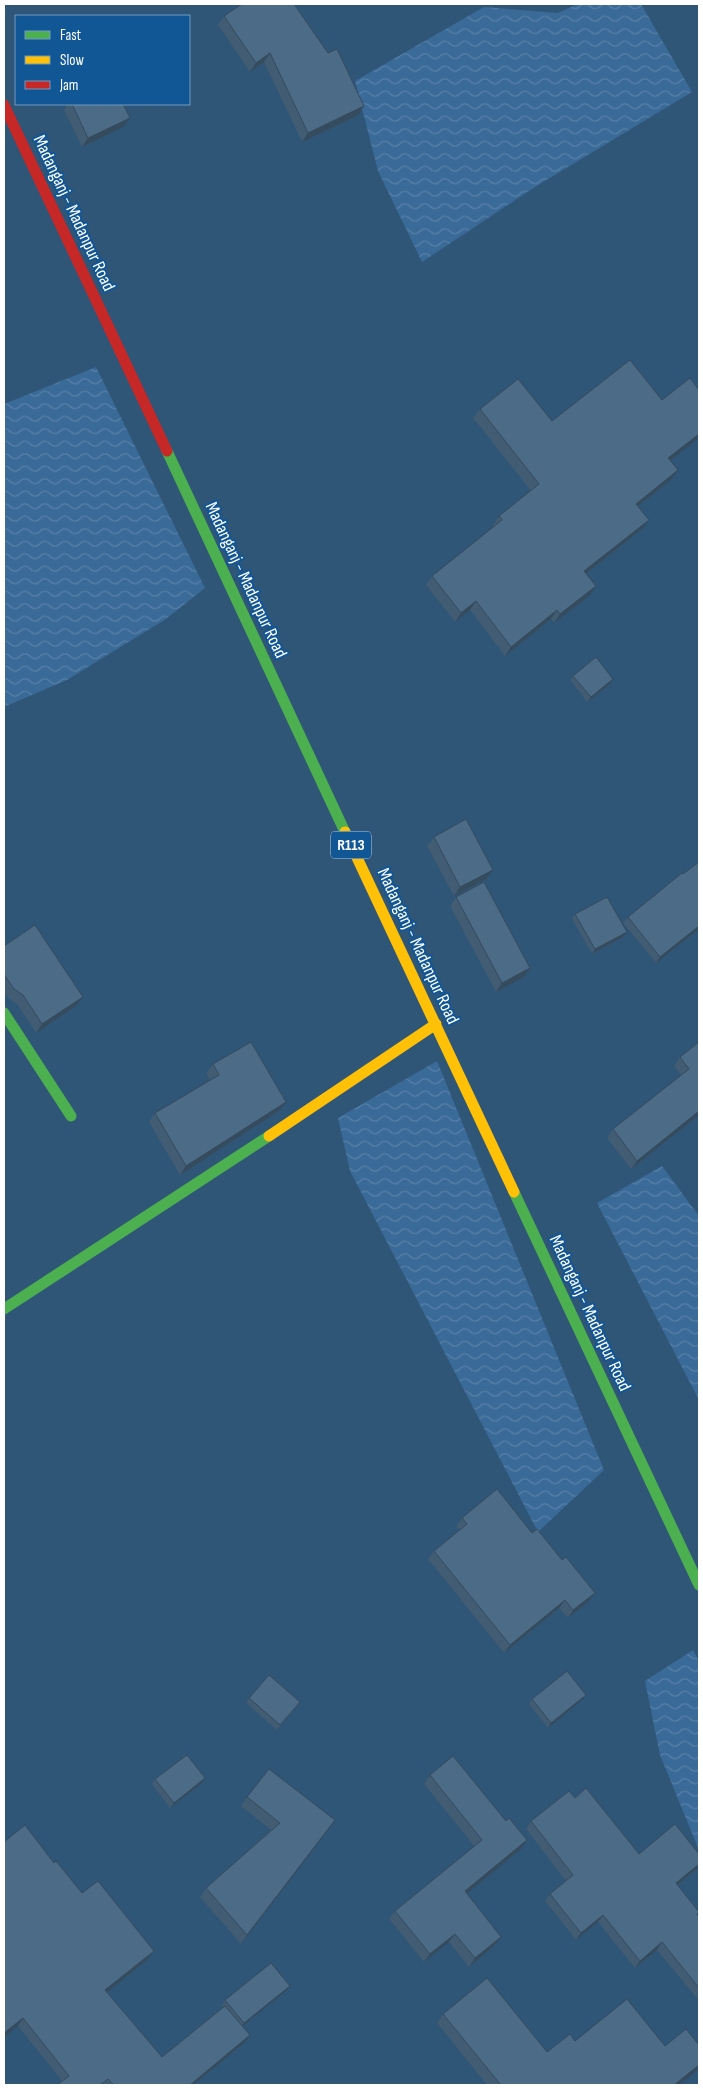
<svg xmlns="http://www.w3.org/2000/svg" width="703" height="2089" font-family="'Sofia Sans Condensed',sans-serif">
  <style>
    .water { fill: url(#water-waves) }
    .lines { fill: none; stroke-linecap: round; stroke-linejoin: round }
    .fast { stroke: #4caf50; stroke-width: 11 }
    .slow { stroke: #ffc107; stroke-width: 11 }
    .jam { stroke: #c62828; stroke-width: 11 }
    .wall { fill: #415c73 }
    .shaded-wall { fill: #354b5e }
    .building { fill: #4c6b86; stroke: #354b5e }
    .labels { text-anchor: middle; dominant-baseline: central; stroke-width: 4; stroke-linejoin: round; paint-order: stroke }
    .shield { fill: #115695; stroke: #b8ccdf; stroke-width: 1 }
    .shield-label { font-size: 16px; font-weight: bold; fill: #fff }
    .street-label { font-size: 18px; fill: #fff; stroke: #115695 }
  </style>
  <defs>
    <pattern id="water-waves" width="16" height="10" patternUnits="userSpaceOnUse" patternTransform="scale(1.25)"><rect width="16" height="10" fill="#3a6a97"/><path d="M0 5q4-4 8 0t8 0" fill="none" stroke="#5880a7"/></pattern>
  </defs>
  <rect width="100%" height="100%" fill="#2f5577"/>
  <path class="water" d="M 578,4 L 641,4 L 692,92 L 535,187 L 422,262 L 378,171 L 355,81 L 484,7 L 558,13 Z
    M 96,367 L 205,588 L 166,619 L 67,680 L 4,707 L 4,404 Z
    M 437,1061 L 604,1470 L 538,1532 L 350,1171 L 338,1118 Z
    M 662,1166 L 699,1216 L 699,1400 L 597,1203 Z
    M 693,1650 L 699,1661 L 699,1850 L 660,1755 L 645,1681 Z"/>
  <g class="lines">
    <path class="fast" d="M 167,451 L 345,832
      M 4,1013 L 71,1116
      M 514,1192 L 699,1585
      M 4,1309 L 269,1136"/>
    <path class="slow" d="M 345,832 L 514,1192
      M 269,1136 L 436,1024"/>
    <path class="jam" d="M 4,105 L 167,451"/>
  </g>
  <path class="wall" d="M 224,16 L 358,115 L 302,142 L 264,62 L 250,72 L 218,25 Z
    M 68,104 L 123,104 L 130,118 L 123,127 L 82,147 L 64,110 Z
    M 480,409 L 552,421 L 670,460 L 678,470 L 672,479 L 638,506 L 649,520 L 642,529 L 586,574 L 596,586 L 590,595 L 554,623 L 551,619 L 505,656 L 470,610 L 455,622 L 426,585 L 432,576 L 494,527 L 493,525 L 499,516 L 531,491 L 473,418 Z
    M 573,676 L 613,679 L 610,684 L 587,702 L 570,680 Z
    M 434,837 L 486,879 L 454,896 L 427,846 Z
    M 456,897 L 530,968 L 524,977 L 496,992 L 450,906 Z
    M 575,914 L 627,932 L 623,937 L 592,954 L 572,919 Z
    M 628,917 L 699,929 L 656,963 L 623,923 Z
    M 4,946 L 76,1006 L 36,1033 L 17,1004 L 8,998 L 4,992 Z
    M 699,1042 L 699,1115 L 631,1169 L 607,1138 L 613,1129 L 681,1075 L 674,1066 L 680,1057 Z
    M 213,1064 L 286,1102 L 279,1111 L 180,1175 L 149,1122 L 155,1113 L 210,1080 L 206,1073 Z
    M 462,1518 L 532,1533 L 562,1560 L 589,1601 L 568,1618 L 559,1608 L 504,1653 L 428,1559 L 434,1551 L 460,1530 L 456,1526 Z
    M 249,1698 L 300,1702 L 277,1730 L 246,1703 Z
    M 532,1699 L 582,1700 L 548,1728 L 529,1704 Z
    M 430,1775 L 521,1849 L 466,1893 L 501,1937 L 495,1945 L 469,1967 L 449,1942 L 424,1962 L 389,1919 L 395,1911 L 474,1846 L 424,1784 Z
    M 205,1778 L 202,1783 L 170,1808 L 152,1784 L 155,1779 Z
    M 247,1797 L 329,1829 L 241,1944 L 200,1897 L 206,1888 L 271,1830 L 241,1806 Z
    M 575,1798 L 639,1854 L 699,1854 L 699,1867 L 678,1885 L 699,1917 L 699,2001 L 657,1950 L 635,1968 L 598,1922 L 576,1940 L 545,1901 L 550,1894 L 566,1881 L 526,1829 L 531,1821 Z
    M 54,1863 L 82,1893 L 154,1951 L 148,1959 L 107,1992 L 162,2057 L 223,2007 L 222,2005 L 225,2000 L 287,1990 L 242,2026 L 244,2043 L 193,2085 L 57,2085 L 62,2081 L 18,2026 Z
    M 443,2014 L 547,2052 L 575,2041 L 679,2085 L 487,2085 L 437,2023 Z"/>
  <path class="shaded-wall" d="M 270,53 L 264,62 L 250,72 L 256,63 Z
    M 364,106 L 358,115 L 302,142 L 308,133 Z
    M 130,118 L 123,127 L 82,147 L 88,138 Z
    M 699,434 L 699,438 L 662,467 L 668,458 Z
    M 678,470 L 672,479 L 629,513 L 636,504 Z
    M 649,520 L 642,529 L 578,580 L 584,571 Z
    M 596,586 L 590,595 L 554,623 L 560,614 Z
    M 476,601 L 470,610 L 455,622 L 461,613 Z
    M 557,610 L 551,619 L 505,656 L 511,647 Z
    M 613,679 L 610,684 L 587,702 L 591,697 Z
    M 493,870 L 486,879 L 454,896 L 460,887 Z
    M 699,926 L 699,929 L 656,963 L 660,957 Z
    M 627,932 L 623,937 L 592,954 L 595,949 Z
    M 530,968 L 524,977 L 496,992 L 502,983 Z
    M 83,997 L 76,1006 L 36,1033 L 42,1024 Z
    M 286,1102 L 279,1111 L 180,1175 L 186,1166 Z
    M 699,1111 L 699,1115 L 631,1169 L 637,1161 Z
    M 595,1593 L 589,1601 L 568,1618 L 573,1610 Z
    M 565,1600 L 559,1608 L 504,1653 L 510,1645 Z
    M 586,1695 L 582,1700 L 548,1728 L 551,1723 Z
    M 205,1778 L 202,1783 L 170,1808 L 174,1803 Z
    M 335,1820 L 329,1829 L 241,1944 L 247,1935 Z
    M 527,1840 L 521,1849 L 459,1900 L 465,1891 Z
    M 699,1864 L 699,1867 L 671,1890 L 676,1883 Z
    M 603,1915 L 598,1922 L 576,1940 L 581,1933 Z
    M 455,1934 L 449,1942 L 424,1962 L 430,1954 Z
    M 501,1937 L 495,1945 L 469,1967 L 475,1958 Z
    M 662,1942 L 657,1950 L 635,1968 L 640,1961 Z
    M 154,1951 L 148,1959 L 100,1998 L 105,1990 Z
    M 290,1986 L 287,1990 L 240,2028 L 244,2023 Z
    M 23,2018 L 18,2026 L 4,2037 L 4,2033 Z
    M 250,2035 L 244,2043 L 193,2085 L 190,2085 Z
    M 699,2065 L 699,2069 L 679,2085 L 674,2085 Z"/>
  <path class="building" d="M 242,4 L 294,4 L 328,53 L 337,49 L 364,106 L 308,133 L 270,53 L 256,63 L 224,16 Z
    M 72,104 L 123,104 L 130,118 L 88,138 Z
    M 630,360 L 662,400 L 690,378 L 699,390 L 699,434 L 668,458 L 678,470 L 636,504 L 649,520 L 584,571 L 596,586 L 560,614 L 557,610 L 511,647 L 476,601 L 461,613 L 432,576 L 502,520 L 499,516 L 539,484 L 480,409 L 518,379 L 552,421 Z
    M 596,657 L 613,679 L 591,697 L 573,676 Z
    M 466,819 L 493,870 L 460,887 L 434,837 Z
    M 699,862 L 699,926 L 660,957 L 628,917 L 682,873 L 683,874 Z
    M 484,882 L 530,968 L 502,983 L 456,897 Z
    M 607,897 L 627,932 L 595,949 L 575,914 Z
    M 35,925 L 83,997 L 42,1024 L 23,995 L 14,989 L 4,974 L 4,946 Z
    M 251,1042 L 286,1102 L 186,1166 L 155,1113 L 219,1075 L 213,1064 Z
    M 699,1042 L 699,1111 L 637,1161 L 613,1129 L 689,1069 L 680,1057 Z
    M 497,1489 L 532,1533 L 537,1529 L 562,1560 L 566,1557 L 595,1593 L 573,1610 L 565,1600 L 510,1645 L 434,1551 L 467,1524 L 462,1518 Z
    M 567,1671 L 586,1695 L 551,1723 L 532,1699 Z
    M 269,1675 L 300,1702 L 280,1725 L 249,1698 Z
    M 187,1755 L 205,1778 L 174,1803 L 155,1779 Z
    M 453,1756 L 506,1821 L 509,1818 L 527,1840 L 465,1891 L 501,1937 L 475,1958 L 455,1934 L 430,1954 L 395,1911 L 482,1840 L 430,1775 Z
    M 269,1769 L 335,1820 L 247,1935 L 206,1888 L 280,1823 L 247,1797 Z
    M 586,1788 L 639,1854 L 675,1824 L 699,1854 L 699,1864 L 676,1883 L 699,1912 L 697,1914 L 699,1917 L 699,1988 L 662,1942 L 640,1961 L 603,1915 L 581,1933 L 550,1894 L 573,1875 L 531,1821 L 569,1791 L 575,1798 Z
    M 25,1825 L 54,1863 L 56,1861 L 82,1893 L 98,1881 L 154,1951 L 105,1990 L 162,2057 L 225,2006 L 250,2035 L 190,2085 L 114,2085 L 108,2079 L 100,2085 L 57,2085 L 69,2076 L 23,2018 L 4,2033 L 4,1842 Z
    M 271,1963 L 290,1986 L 244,2023 L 225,2000 Z
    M 487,1978 L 547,2052 L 570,2034 L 575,2041 L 627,1999 L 665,2046 L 686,2029 L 699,2045 L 699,2065 L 674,2085 L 501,2085 L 443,2014 Z"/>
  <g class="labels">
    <rect class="shield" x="331" y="831.5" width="40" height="27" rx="4"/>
    <g class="shield-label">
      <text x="351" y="845">R113</text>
    </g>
    <g class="street-label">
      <text transform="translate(74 213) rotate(65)">Madanganj - Madanpur Road</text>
      <text transform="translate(246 580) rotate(65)">Madanganj - Madanpur Road</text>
      <text transform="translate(418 946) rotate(65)">Madanganj - Madanpur Road</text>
      <text transform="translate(590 1313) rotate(65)">Madanganj - Madanpur Road</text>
    </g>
  </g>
  <rect width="703" height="2089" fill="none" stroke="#ffffff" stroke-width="10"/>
  <rect x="15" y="15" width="175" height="90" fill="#115695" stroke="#709abf"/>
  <rect x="25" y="31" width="25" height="8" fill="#4caf50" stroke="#709abf"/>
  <text x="60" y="40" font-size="15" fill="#ffffff">Fast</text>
  <rect x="25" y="56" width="25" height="8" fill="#ffc107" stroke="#709abf"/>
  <text x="60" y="65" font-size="15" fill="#ffffff">Slow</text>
  <rect x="25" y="81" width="25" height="8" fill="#c62828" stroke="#709abf"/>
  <text x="60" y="90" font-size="15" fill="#ffffff">Jam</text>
</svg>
